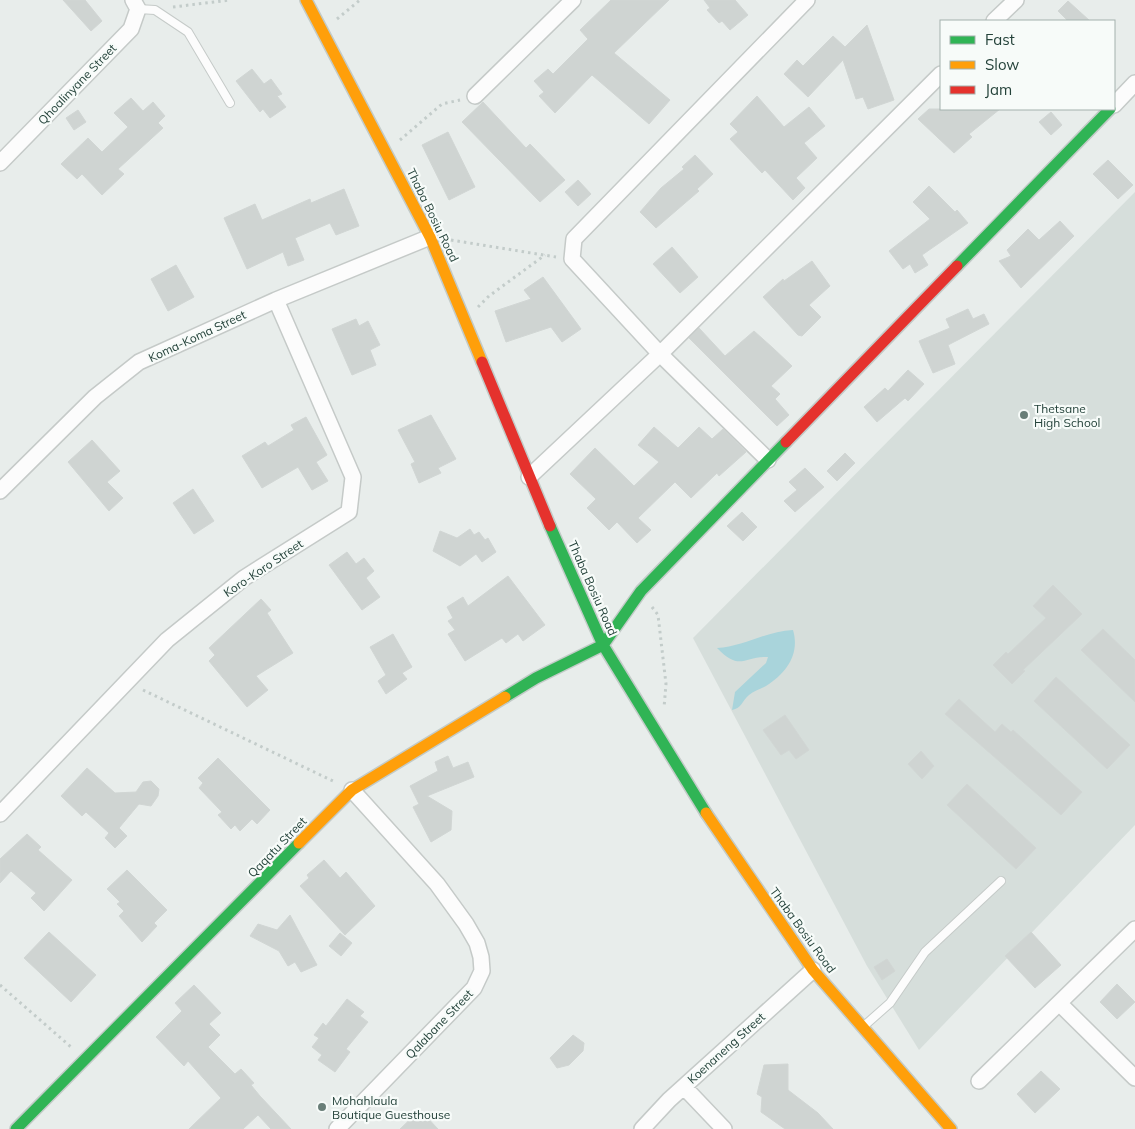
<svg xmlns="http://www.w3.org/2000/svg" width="1135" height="1129" font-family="Mulish,sans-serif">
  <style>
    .built { fill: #d6dedb }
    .water { fill: #a9d4db }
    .building { fill: #cfd4d2; stroke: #d1d6d4 }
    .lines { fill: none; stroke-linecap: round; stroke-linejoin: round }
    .lane-casing { stroke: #c5cac8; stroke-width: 10 }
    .street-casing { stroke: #c5cac8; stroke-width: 18 }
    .fast-casing { stroke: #c3cbc8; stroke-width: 14 }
    .slow-casing { stroke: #c3cbc8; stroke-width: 14 }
    .jam-casing { stroke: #c3cbc8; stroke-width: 14 }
    .path { stroke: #c3ccca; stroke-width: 3; stroke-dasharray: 2.5 4; stroke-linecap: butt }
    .lane { stroke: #fcfcfc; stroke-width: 8 }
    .street { stroke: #fcfcfc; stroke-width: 15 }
    .fast { stroke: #30b455; stroke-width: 11 }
    .slow { stroke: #ff9f0a; stroke-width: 11 }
    .jam { stroke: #e5322d; stroke-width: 11 }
    .poi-dot { fill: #697e78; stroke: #f7fbf9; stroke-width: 2 }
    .labels { text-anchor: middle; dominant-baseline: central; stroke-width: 4.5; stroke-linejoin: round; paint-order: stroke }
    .street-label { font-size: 12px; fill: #24423a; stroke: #f7fbf9 }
    .poi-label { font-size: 12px; fill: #24423a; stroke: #f7fbf9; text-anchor: start }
  </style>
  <rect width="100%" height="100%" fill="#e8edeb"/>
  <path class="built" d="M 1135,192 L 1135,825 L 919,1050 L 867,966 L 693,638 Z"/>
  <path class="water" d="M 793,630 C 800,654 787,673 766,686 C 761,689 754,691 749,695 C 742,701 742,708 732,710 L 735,692 L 766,663 L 768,657 C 744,656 740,672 717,648 C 743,647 766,631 793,630 Z"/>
  <path class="building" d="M 63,0 L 85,0 L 102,21 L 91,31 Z
    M 611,0 L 669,0 L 614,53 L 670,100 L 649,124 L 592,75 L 555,113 L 539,96 L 544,92 L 534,81 L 548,69 L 553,74 L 588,39 L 580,30 Z
    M 704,0 L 735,0 L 748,15 L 730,30 L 722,21 L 719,23 L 707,10 L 710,8 Z
    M 1068,1 L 1090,21 L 1068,21 L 1058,11 Z
    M 867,25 L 894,100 L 868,109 L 863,97 L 856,99 L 843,60 L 808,97 L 784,74 L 797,60 L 803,66 L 833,36 L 845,47 Z
    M 252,69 L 264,84 L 271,79 L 282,94 L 277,96 L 286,107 L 270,118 L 263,109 L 260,112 L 236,81 Z
    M 757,96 L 784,127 L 809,107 L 825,126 L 804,143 L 817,158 L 796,178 L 805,188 L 793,200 L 765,170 L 762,173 L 730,139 L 738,132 L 730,124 Z
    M 131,98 L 143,111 L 153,102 L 165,116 L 158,123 L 163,128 L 118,169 L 124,174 L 102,195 L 82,174 L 77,179 L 61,164 L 88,138 L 102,152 L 128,127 L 114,113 Z
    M 483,102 L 526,148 L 530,144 L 565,180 L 540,202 L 462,122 Z
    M 929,109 L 1000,109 L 969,134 L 972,137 L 954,153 L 918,119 Z
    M 78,110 L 86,122 L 74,130 L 66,118 Z
    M 1051,112 L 1062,125 L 1051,135 L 1039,122 Z
    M 448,132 L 475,187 L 449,200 L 422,145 Z
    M 695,155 L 713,174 L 697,189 L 699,191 L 656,228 L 640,212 L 661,188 L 684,169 L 682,167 Z
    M 1108,160 L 1133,185 L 1118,199 L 1093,174 Z
    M 578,180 L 591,194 L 578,206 L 565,192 Z
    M 929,186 L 955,212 L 957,210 L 968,223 L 922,255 L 928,265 L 915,273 L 910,264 L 903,269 L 889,251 L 930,219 L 913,202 Z
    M 344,189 L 359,226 L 336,235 L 330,223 L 295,238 L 304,260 L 288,266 L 283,252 L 247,269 L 224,218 L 255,204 L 262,220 L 310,199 L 311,203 Z
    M 1060,221 L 1074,236 L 1021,288 L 999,261 L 1011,256 L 1007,250 L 1028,229 L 1039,240 Z
    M 672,247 L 698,277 L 680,293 L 653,264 Z
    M 812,261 L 830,286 L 809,305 L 821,317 L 802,336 L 798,335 L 763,297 L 783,279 L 784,281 Z
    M 176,265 L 194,297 L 168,311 L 151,279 Z
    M 543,277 L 581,329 L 562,342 L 551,327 L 506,342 L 495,311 L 531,299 L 524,290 Z
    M 968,309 L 973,319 L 984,314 L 989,324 L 948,345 L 955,364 L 933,373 L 919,341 L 950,328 L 946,319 Z
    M 356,319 L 359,326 L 368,321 L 380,345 L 370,350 L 376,365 L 352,375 L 332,329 Z
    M 699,328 L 725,356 L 754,331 L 773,348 L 792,366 L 771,386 L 780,394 L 775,399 L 789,415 L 777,426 L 689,338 Z
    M 908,370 L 924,384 L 908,401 L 905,398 L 877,422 L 864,407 L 885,388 L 888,391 Z
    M 431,415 L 456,459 L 438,468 L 441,473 L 419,483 L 411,464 L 415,462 L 398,430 Z
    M 306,417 L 327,455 L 316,462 L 328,481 L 312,490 L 298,467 L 262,488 L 242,456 L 265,442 L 268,446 L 294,430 L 291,425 Z
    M 654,427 L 678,448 L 699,427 L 712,439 L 723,429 L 746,452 L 719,476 L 717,473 L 691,498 L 675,482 L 638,518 L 651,530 L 637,543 L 617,522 L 609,530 L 587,508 L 596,499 L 570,474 L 595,448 L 634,486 L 659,462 L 638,445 Z
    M 92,440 L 120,471 L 107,482 L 123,498 L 109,511 L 68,462 Z
    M 845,453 L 855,463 L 837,481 L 827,471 Z
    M 805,468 L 824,487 L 795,512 L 784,501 L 797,490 L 789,482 Z
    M 193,489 L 214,521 L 194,534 L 173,503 Z
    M 742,512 L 757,527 L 743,541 L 727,526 Z
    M 470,529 L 474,535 L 479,532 L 485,540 L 488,538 L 496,552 L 482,562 L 476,554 L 460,566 L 433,551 L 440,531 L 457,538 Z
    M 347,552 L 356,564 L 364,558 L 374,571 L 366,578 L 380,597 L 362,610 L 329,565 Z
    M 508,576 L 545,625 L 523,641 L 518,634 L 506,643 L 502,638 L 465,661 L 448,634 L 455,630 L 448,621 L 453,618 L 447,607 L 463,597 L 468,606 Z
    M 1053,585 L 1082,614 L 1023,670 L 1025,671 L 1012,684 L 993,665 L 1006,652 L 1008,654 L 1046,618 L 1033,606 Z
    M 261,599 L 271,610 L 267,613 L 293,653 L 256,676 L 268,690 L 247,707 L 209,661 L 215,655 L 209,648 Z
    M 1103,629 L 1135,660 L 1135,702 L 1081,650 Z
    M 393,634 L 412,667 L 402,673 L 407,679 L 386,694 L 378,681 L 386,675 L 370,647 Z
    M 1056,677 L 1130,745 L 1107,769 L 1034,701 Z
    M 959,699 L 995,732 L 1002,724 L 1011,732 L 1013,730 L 1082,792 L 1061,815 L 945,714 Z
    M 785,715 L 809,750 L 796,759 L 789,750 L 781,755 L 763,730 Z
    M 921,751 L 934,766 L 922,779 L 908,764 Z
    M 448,756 L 453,768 L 468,762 L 474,777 L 427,796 L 452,811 L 451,830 L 431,842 L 413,807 L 419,804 L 410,786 L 438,771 L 435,762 Z
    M 218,758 L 270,810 L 257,824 L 252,819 L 240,831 L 235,825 L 231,829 L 218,815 L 222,812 L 199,788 L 203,783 L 198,778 Z
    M 87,768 L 115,793 L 136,792 L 143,782 L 151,781 L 159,789 L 158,796 L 151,806 L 139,804 L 119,828 L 127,836 L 115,848 L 105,838 L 109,833 L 86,812 L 82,816 L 61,796 Z
    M 967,784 L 1036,848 L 1016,869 L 947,805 Z
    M 27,834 L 41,847 L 38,850 L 72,880 L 44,911 L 31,898 L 36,893 L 11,871 L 0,883 L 0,859 Z
    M 324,860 L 340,878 L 346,872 L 375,906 L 345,935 L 300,886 L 309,878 L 307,875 Z
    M 127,870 L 167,910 L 154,923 L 157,926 L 142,942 L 119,916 L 124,911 L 117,904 L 120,902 L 107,889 Z
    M 290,915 L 317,965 L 301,972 L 295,962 L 288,966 L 279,951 L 250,936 L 258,924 L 277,930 Z
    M 49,932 L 96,975 L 71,1002 L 24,958 Z
    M 1031,932 L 1061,965 L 1035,988 L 1005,956 Z
    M 340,933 L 352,943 L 341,956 L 329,946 Z
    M 887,959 L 895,971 L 882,980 L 874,967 Z
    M 1117,984 L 1135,1002 L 1117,1019 L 1100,1002 Z
    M 194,985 L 221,1013 L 209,1024 L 220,1035 L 208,1047 L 235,1074 L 241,1069 L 254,1083 L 251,1085 L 260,1096 L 291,1129 L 271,1129 L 258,1115 L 243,1129 L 189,1129 L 221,1098 L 188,1061 L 184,1066 L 156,1037 L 182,1011 L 175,1003 Z
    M 347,999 L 364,1012 L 360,1016 L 368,1022 L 346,1049 L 350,1052 L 335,1072 L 318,1060 L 322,1055 L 312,1047 L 319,1038 L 314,1035 L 323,1023 L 326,1026 Z
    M 573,1035 L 584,1043 L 583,1051 L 569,1065 L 557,1068 L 550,1058 Z
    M 788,1064 L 788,1090 L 818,1113 L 833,1129 L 785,1129 L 761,1112 L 762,1097 L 757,1094 L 764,1065 Z
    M 1041,1071 L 1060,1089 L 1035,1113 L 1017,1094 Z
    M 420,1110 L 438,1129 L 400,1129 Z"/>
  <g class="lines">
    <g class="lane-casing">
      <path id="lane" d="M 138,9 L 155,10 L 188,32 L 230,103
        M 864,1026 L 890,1003 L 925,952 L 1001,881"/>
    </g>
    <g class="street-casing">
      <path id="street" d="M 994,21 L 1016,0
        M 475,96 L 573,0
        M 1114,105 L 1135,83
        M 0,163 L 131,29 L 138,9 L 133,0
        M 768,460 L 660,354 L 572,259 L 574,239 L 807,0
        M 529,477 L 660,354 L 941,74
        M 0,491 L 95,397 L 139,362 L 276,300 L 430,237
        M 0,814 L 167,640 L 244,578 L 349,512 L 353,477 L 276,300
        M 1059,1003 L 1135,1078
        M 979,1081 L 1135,929
        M 684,1087 L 724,1129
        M 337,1129 L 474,988 L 482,971 L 481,957 L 477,943 L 466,924 L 437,884 L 352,790
        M 642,1129 L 669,1100 L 813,970"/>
    </g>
    <g class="fast-casing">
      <path id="fast" d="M 957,266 L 1110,109
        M 550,526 L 603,645 L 706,813
        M 505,697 L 536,678 L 603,645 L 641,591 L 786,442
        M 16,1129 L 299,843"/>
    </g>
    <g class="slow-casing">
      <path id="slow" d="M 306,0 L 430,237 L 482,362
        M 706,813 L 813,970 L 951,1129
        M 299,843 L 352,790 L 505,697"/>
    </g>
    <g class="jam-casing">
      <path id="jam" d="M 482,362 L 550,526
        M 786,442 L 957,266"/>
    </g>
    <path class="path" d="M 173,7 L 230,0
      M 337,19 L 360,0
      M 400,140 L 442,104 L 460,100
      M 451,240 L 556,257
      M 478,307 L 489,296 L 545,255
      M 652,607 L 658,615 L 666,684 L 664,708
      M 143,690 L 333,781
      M 0,985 L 71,1047"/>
    <use href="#lane" class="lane"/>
    <use href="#street" class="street"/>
    <use href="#fast" class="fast"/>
    <use href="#slow" class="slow"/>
    <use href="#jam" class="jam"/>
  </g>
  <g class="poi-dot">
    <circle cx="1024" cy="415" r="5"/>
    <circle cx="322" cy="1107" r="5"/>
  </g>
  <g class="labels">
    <g class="street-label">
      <text transform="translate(77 84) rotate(-46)">Qhoalinyane Street</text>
      <text transform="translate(433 215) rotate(64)">Thaba Bosiu Road</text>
      <text transform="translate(197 336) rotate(-25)">Koma-Koma Street</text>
      <text transform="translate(263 568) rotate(-34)">Koro-Koro Street</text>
      <text transform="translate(593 588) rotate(66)">Thaba Bosiu Road</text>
      <text transform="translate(277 847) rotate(-46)">Qaqatu Street</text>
      <text transform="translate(803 930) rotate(54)">Thaba Bosiu Road</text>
      <text transform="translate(439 1024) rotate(-46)">Qalabane Street</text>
      <text transform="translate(726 1048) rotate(-42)">Koenaneng Street</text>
    </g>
    <g class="poi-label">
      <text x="1034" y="408">Thetsane<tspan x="1034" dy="14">High School</tspan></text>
      <text x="332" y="1100">Mohahlaula<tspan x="332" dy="14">Boutique Guesthouse</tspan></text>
    </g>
  </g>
  <rect x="940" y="20" width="175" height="90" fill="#f7fbf9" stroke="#a3b1ad"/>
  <rect x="950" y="36" width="25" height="8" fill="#30b455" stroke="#a3b1ad"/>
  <text x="985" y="45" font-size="15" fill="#24423a">Fast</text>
  <rect x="950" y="61" width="25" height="8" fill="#ff9f0a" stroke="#a3b1ad"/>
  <text x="985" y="70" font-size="15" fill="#24423a">Slow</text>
  <rect x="950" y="86" width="25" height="8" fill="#e5322d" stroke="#a3b1ad"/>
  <text x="985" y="95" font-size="15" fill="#24423a">Jam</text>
</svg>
